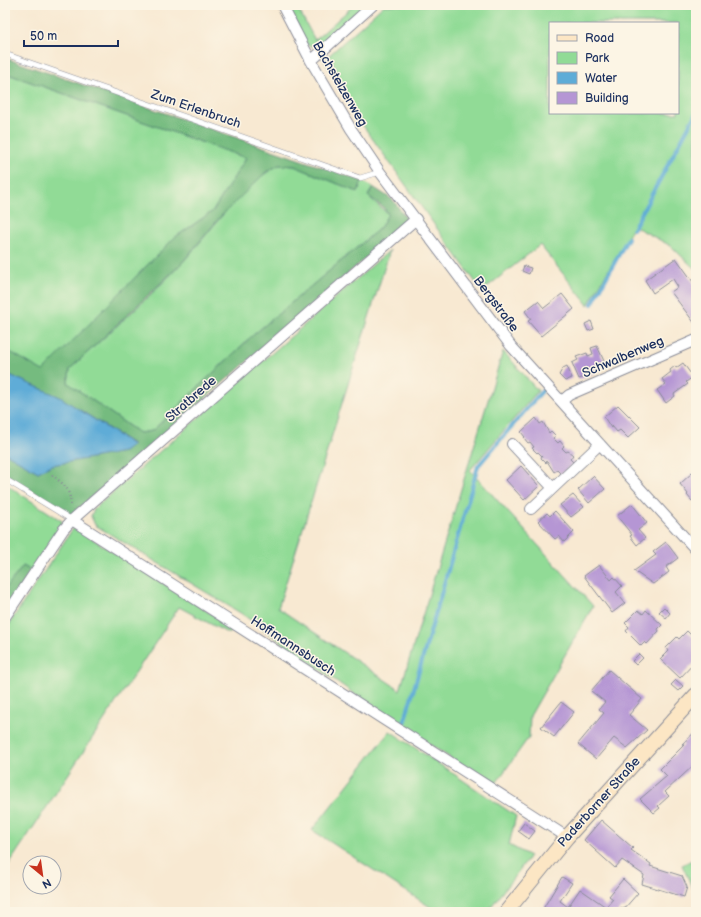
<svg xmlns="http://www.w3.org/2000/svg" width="701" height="917" font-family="'Balsamiq Sans',sans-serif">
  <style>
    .green { fill: #91db96; stroke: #56857a; fill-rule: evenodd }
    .forest { fill: #74bb7f; stroke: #48756e }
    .water { fill: #5eacd7; stroke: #3c6e9a }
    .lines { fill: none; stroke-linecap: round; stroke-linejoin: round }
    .stream { stroke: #5eacd7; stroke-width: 4 }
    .building { fill: #b596d4 }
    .lane-casing { stroke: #8a8c98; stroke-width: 6 }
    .street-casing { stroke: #8a8c98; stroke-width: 12 }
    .secondary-casing { stroke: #8a8c98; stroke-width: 16 }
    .path { stroke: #8a8c98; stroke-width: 2.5; stroke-dasharray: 1 3; stroke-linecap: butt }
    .lane { stroke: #fff; stroke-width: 5 }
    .street { stroke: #fff; stroke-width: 10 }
    .secondary { stroke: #fce6c4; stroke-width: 14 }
    .labels { text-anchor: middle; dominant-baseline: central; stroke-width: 3; stroke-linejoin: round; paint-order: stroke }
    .street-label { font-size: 13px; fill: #1b2f5e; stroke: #fcf5e5 }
  </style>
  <rect width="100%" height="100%" fill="#fcf5e5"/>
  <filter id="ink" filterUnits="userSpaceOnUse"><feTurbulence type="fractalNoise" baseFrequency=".025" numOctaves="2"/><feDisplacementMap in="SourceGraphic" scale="8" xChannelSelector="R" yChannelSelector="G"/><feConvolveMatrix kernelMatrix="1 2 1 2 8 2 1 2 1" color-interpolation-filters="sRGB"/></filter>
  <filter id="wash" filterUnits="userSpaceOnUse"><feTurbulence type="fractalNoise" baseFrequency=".012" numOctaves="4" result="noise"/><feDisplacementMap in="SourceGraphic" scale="16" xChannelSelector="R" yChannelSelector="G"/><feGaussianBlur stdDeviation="0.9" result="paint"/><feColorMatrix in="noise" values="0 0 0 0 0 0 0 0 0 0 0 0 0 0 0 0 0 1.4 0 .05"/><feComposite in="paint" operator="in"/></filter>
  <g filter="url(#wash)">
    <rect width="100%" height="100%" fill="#f8e9d2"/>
    <path class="green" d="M 287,5 L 296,5 L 315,40 L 354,5 L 366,5 L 322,44 L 315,47 L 307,45 Z
      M 384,5 L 696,5 L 696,268 L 695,269 L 671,246 L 634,226 L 588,305 L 540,245 L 482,291 L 359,120 L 324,60 ZM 550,23 L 678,23 L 678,113 L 550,113 Z
      M 5,73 L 246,158 L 213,211 L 174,238 L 43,372 L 5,349 Z
      M 279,165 L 294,166 L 358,192 L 362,181 L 373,187 L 368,196 L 388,214 L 380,228 L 252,336 L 152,431 L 139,433 L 68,383 L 70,369 C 106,335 147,300 181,264 C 211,232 240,186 279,165 Z
      M 390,250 L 278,608 L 400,690 L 503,351 L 538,391 L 470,470 L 593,606 L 530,716 L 529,737 L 494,786 L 384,715 L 242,614 L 95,525 L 91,516 L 94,509 Z
      M 5,484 L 62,521 L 62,525 L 32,571 L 23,566 L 5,589 Z
      M 75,528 L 234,628 L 229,634 L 179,607 L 7,867 L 5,866 L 5,630 L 72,530 Z
      M 390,731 L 516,816 L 509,845 L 530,856 L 487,912 L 438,912 L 312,830 Z
      M 696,858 L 696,895 L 682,865 Z"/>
    <path class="forest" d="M 5,58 L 362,181 L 358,192 L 294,166 L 279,165 L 266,172 L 221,216 L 181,264 L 70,369 L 68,383 L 139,433 L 152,431 L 252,336 L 380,228 L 388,214 L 383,207 L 368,196 L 373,187 L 393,200 L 406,218 L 405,224 L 71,515 L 5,474 L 5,453 L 38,472 L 52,465 L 124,452 L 133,444 L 60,397 L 5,373 L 5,349 L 43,371 L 174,238 L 213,211 L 246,158 L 5,73 Z
      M 23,566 L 32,571 L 5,611 L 5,589 Z"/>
    <path class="water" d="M 5,373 L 60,397 L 133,445 L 124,452 L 52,465 L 38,472 L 5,453 Z"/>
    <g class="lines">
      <path class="stream" d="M 633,229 L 696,113
        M 592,304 L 628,238
        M 404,723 L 478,466 L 543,390"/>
    </g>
    <g id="blocks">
      <path class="building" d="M 676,258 L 696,286 L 696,325 L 671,292 L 678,287 L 673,279 L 653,293 L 645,280 Z
        M 524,266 L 531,268 L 529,274 L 522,271 Z
        M 562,294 L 574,309 L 541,336 L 528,321 L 531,319 L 525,311 L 538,301 L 544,308 Z
        M 591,321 L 594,329 L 588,331 L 585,324 Z
        M 597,346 L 604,361 L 598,364 L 601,370 L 579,379 L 572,363 L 578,360 L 576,357 L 587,353 L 588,356 L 593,354 L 591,348 Z
        M 683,363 L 693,377 L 686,382 L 688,384 L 674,394 L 675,396 L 666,403 L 657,390 L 666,384 L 662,379 L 671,372 L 670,370 L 675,366 L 676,368 Z
        M 567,366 L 572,378 L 565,381 L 559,375 L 563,368 Z
        M 618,405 L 640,427 L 628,438 L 620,430 L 617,432 L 612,426 L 611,428 L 604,417 Z
        M 536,418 L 540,424 L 543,422 L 549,433 L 551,431 L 556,436 L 553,438 L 558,443 L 560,441 L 564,446 L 562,448 L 566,452 L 568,451 L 573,455 L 570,459 L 574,463 L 561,474 L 557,470 L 554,472 L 547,461 L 546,463 L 541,458 L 542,456 L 538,452 L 537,453 L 532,448 L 534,447 L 530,442 L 528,443 L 524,438 L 525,437 L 521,432 Z
        M 521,466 L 539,486 L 524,500 L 506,480 Z
        M 693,472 L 696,475 L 696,498 L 692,501 L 687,495 L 688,494 L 680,484 Z
        M 593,476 L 605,489 L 589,503 L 578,490 Z
        M 573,495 L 584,507 L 571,517 L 560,505 Z
        M 632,504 L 647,523 L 638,530 L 645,538 L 637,545 L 630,536 L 632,535 L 617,516 Z
        M 555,511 L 574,532 L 564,542 L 559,536 L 555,539 L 538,521 L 547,513 L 550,516 Z
        M 666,542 L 678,558 L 666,567 L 669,572 L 653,584 L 634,571 L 656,555 L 653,552 Z
        M 599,565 L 611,580 L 614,577 L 622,586 L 616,592 L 625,603 L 612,613 L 584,576 Z
        M 664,607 L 670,613 L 666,618 L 659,612 Z
        M 638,610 L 643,614 L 646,610 L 662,625 L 658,629 L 659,631 L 647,644 L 645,642 L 641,646 L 626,631 L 629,627 L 625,623 Z
        M 687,631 L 696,640 L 696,661 L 680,678 L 660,659 L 668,651 L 666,648 L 677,637 L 679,639 Z
        M 639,654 L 643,658 L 636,665 L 632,661 Z
        M 609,670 L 642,699 L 629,715 L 647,730 L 627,748 L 614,738 L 596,759 L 578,744 L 604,713 L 599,709 L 605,702 L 591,691 Z
        M 676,680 L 683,686 L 678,691 L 671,685 Z
        M 561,702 L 574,712 L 554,737 L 541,727 Z
        M 696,731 L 696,763 L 665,792 L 669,796 L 658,806 L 660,808 L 654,813 L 640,799 L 667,776 L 660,769 L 684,745 L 682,744 Z
        M 601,820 L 633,848 L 631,850 L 651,864 L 650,866 L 682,876 L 687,887 L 684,897 L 642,884 L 644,875 L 622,860 L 615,868 L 584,840 Z
        M 524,823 L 535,831 L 529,839 L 518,831 Z
        M 562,877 L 572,883 L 560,901 L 568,907 L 580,889 L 606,907 L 613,899 L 609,896 L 623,879 L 638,893 L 624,909 L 622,907 L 617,912 L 541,912 Z"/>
    </g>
  </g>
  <g filter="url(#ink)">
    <use href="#blocks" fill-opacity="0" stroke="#8a8c98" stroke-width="1"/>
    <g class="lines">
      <g class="lane-casing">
        <path id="lane" d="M 5,54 L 360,178 L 380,172
          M 5,479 L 72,520"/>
      </g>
      <g class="street-casing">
        <path id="street" d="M 282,5 L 311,61 L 351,129 L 380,172 L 511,346 L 696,550
          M 311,61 L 373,5
          M 562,401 L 569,395 L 696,340
          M 512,444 L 553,488
          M 531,509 L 600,444
          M 72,520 L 567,837
          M 5,617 L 63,530 L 72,520 L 416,219"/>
      </g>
      <g class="secondary-casing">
        <path id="secondary" d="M 506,912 L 567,837 L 696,695"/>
      </g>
      <path class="path" d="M 52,475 C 66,486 70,489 71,507"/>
      <use href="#lane" class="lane"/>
      <use href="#street" class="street"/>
      <use href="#secondary" class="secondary"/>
    </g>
  </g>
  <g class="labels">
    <g class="street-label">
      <text transform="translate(340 84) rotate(60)">Bachstelzenweg</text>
      <text transform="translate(196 109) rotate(19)">Zum Erlenbruch</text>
      <text transform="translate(496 304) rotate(53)">Bergstraße</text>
      <text transform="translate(623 357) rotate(-23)">Schwalbenweg</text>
      <text transform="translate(191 399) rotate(-41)">Stratbrede</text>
      <text transform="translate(293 646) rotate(33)">Hoffmannsbusch</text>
      <text transform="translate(599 802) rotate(-48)">Paderborner Straße</text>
    </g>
  </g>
  <rect width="701" height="917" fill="none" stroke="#fcf5e5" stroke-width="20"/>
  <rect x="549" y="22" width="130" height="92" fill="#fcf5e5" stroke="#a2a6af"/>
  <rect x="557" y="35" width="20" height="6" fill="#fce6c4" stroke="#a2a6af"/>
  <text x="585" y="42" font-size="12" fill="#1b2f5e">Road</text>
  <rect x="557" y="52" width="20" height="12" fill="#91db96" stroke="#a2a6af"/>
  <text x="585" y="62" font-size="12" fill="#1b2f5e">Park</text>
  <rect x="557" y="72" width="20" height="12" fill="#5eacd7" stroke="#a2a6af"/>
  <text x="585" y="82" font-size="12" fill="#1b2f5e">Water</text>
  <rect x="557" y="92" width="20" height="12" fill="#b596d4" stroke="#a2a6af"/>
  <text x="585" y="102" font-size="12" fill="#1b2f5e">Building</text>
  <g transform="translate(42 875) rotate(151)"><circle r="19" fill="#fcf5e5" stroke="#a2a6af"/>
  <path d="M0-3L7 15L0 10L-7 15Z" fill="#c8321e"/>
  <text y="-6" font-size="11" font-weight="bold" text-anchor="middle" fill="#1b2f5e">N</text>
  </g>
  <path d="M24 40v6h94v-6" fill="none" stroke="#1b2f5e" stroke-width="2"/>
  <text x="30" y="40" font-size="12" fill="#1b2f5e" stroke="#fcf5e5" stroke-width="3" paint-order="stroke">50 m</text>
</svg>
